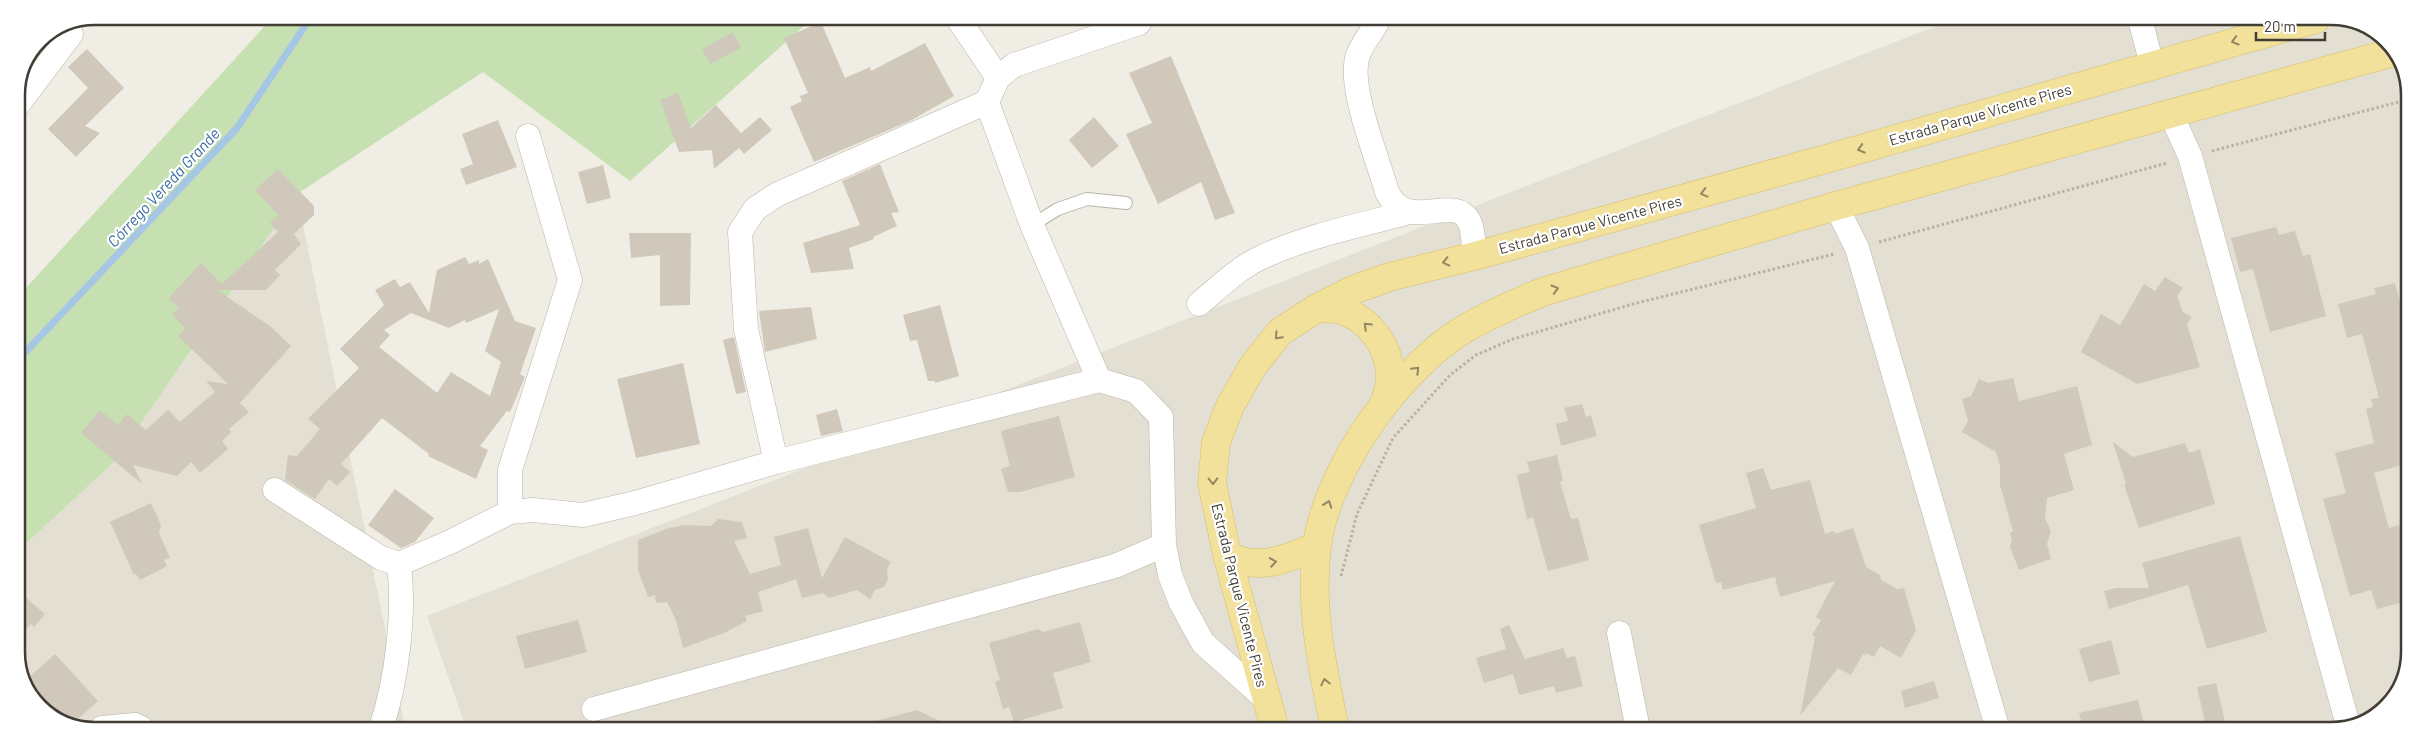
<svg xmlns="http://www.w3.org/2000/svg" width="2426" height="747" font-family="Barlow,sans-serif">
  <style>
    .residential { fill: #e3dfd2 }
    .green { fill: #c6e0b1 }
    .lines { fill: none; stroke-linecap: round; stroke-linejoin: round }
    .stream { stroke: #a6c6e6; stroke-width: 7 }
    .building { fill: #d0c9bb; fill-rule: evenodd }
    .service-casing { stroke: #bab5a8; stroke-width: 14 }
    .minor-casing { stroke: #bab5a8; stroke-width: 25 }
    .primary-casing { stroke: #d5bf6d; stroke-width: 29 }
    .path { stroke: #bab29b; stroke-width: 3; stroke-dasharray: 2.5 2.5; stroke-linecap: butt }
    .service { stroke: #fff; stroke-width: 12 }
    .minor { stroke: #fff; stroke-width: 24 }
    .primary { stroke: #f2e19a; stroke-width: 28 }
    .oneway { stroke: #918762 }
    .labels { text-anchor: middle; dominant-baseline: central; stroke-width: 4.5; stroke-linejoin: round; paint-order: stroke }
    .street-label { font-size: 15px; fill: #413d34; stroke: #fff }
    .water-label { font-size: 16px; font-style: italic; fill: #3b6c9f; stroke: #fff }
    .rim { fill: none; stroke: #413d34; stroke-width: 2.5 }
  </style>
  <rect width="100%" height="100%" fill="#f0ede4"/>
  <path class="residential" d="M 1954,19 L 2352,19 L 2390,43 L 2410,89 L 2407,673 L 2379,714 L 2332,731 L 466,728 L 427,616 Z
    M 297,194 L 405,728 L 74,728 L 33,700 L 16,658 L 16,553 L 116,460 Z"/>
  <path class="green" d="M 274,16 L 610,17 L 598,25 L 658,17 L 814,17 L 630,181 L 483,72 L 297,194 L 116,460 L 16,553 L 16,299 Z"/>
  <g class="lines">
    <path class="stream" d="M 16,362 L 237,128 L 311,17"/>
  </g>
  <path class="building" d="M 821,22 L 845,78 L 870,67 L 871,71 L 925,43 L 954,96 L 910,121 L 814,162 L 790,107 L 802,101 L 800,96 L 808,93 L 784,38 Z
    M 733,32 L 741,48 L 710,64 L 702,49 Z
    M 87,49 L 124,88 L 85,126 L 100,133 L 76,157 L 48,129 L 88,88 L 68,67 Z
    M 1171,56 L 1235,213 L 1215,220 L 1201,182 L 1158,204 L 1126,134 L 1152,123 L 1129,73 Z
    M 678,93 L 691,128 L 716,105 L 741,133 L 760,117 L 772,130 L 744,154 L 739,148 L 714,169 L 712,150 L 679,152 L 660,100 Z
    M 1094,117 L 1119,146 L 1092,168 L 1069,140 Z
    M 498,120 L 517,167 L 466,185 L 460,169 L 473,164 L 462,134 Z
    M 880,164 L 899,212 L 891,213 L 897,226 L 873,237 L 874,239 L 849,248 L 854,269 L 811,273 L 803,243 L 860,225 L 842,181 Z
    M 603,165 L 611,198 L 587,204 L 578,172 Z
    M 278,169 L 314,206 L 314,215 L 294,234 L 301,244 L 275,270 L 280,275 L 266,290 L 217,290 L 270,326 L 291,346 L 240,403 L 249,412 L 229,429 L 231,432 L 222,441 L 228,449 L 200,473 L 191,462 L 177,476 L 133,465 L 142,484 L 81,433 L 100,410 L 118,425 L 127,414 L 146,430 L 168,410 L 180,422 L 215,392 L 206,381 L 228,384 L 178,336 L 185,328 L 172,314 L 179,308 L 168,299 L 201,263 L 222,284 L 278,232 L 270,223 L 278,215 L 255,190 Z
    M 2276,227 L 2279,235 L 2295,231 L 2303,256 L 2310,254 L 2326,316 L 2270,332 L 2253,269 L 2240,272 L 2231,238 Z
    M 629,233 L 691,233 L 690,305 L 660,306 L 660,255 L 631,258 Z
    M 465,257 L 469,264 L 479,260 L 479,264 L 488,259 L 515,321 L 536,328 L 520,374 L 525,377 L 510,412 L 507,411 L 480,446 L 488,450 L 476,479 L 428,456 L 429,454 L 382,418 L 341,464 L 350,472 L 337,486 L 329,479 L 315,499 L 285,480 L 288,455 L 297,456 L 320,429 L 308,419 L 359,368 L 340,349 L 384,305 L 375,290 L 395,279 L 400,287 L 410,282 L 429,313 L 437,270 ZM 499,309 L 485,351 L 501,362 L 490,396 L 451,372 L 437,393 L 379,347 L 390,335 L 384,330 L 411,313 L 449,328 L 465,320 L 466,323 Z
    M 2165,277 L 2183,288 L 2177,296 L 2183,312 L 2192,317 L 2187,324 L 2200,367 L 2137,384 L 2081,352 L 2101,314 L 2120,325 L 2144,284 L 2155,291 Z
    M 2395,283 L 2408,332 L 2408,463 L 2374,473 L 2389,528 L 2399,525 L 2408,557 L 2407,601 L 2377,609 L 2371,590 L 2350,596 L 2323,499 L 2346,493 L 2335,453 L 2374,443 L 2366,409 L 2373,407 L 2371,399 L 2379,398 L 2362,334 L 2347,338 L 2338,304 L 2376,294 L 2374,288 Z
    M 940,305 L 959,376 L 935,383 L 935,381 L 928,381 L 917,340 L 910,341 L 903,315 Z
    M 811,307 L 817,339 L 765,352 L 759,311 Z
    M 734,337 L 746,392 L 736,394 L 723,340 Z
    M 683,363 L 700,444 L 636,458 L 617,379 Z
    M 2013,378 L 2019,401 L 2077,386 L 2092,445 L 2064,454 L 2074,490 L 2047,498 L 2045,518 L 2051,531 L 2047,544 L 2051,559 L 2019,570 L 2010,547 L 2012,539 L 2010,533 L 2013,531 L 2000,485 L 2000,466 L 1996,452 L 1962,432 L 1968,421 L 1962,399 L 1971,396 L 1979,379 L 1988,383 Z
    M 1582,404 L 1586,417 L 1591,415 L 1597,436 L 1561,446 L 1556,424 L 1568,421 L 1564,408 Z
    M 837,409 L 843,431 L 821,436 L 816,415 Z
    M 1059,416 L 1075,477 L 1020,492 L 1008,492 L 1001,469 L 1010,466 L 1001,431 Z
    M 2113,442 L 2133,457 L 2185,443 L 2189,453 L 2200,449 L 2215,504 L 2139,528 L 2124,485 L 2126,484 Z
    M 1557,455 L 1563,481 L 1560,482 L 1571,519 L 1578,518 L 1589,560 L 1548,571 L 1533,517 L 1527,519 L 1517,475 L 1530,472 L 1527,462 Z
    M 1763,468 L 1771,490 L 1810,480 L 1825,534 L 1834,531 L 1835,534 L 1853,528 L 1866,567 L 1880,575 L 1881,580 L 1897,589 L 1904,588 L 1916,630 L 1901,658 L 1880,646 L 1874,657 L 1866,653 L 1865,656 L 1863,654 L 1851,675 L 1838,668 L 1800,716 L 1815,637 L 1812,635 L 1821,620 L 1816,617 L 1835,581 L 1780,597 L 1775,577 L 1723,590 L 1721,582 L 1716,583 L 1699,525 L 1756,508 L 1746,473 Z
    M 395,489 L 434,518 L 415,542 L 401,548 L 368,525 Z
    M 151,503 L 161,525 L 159,533 L 170,558 L 164,560 L 167,566 L 140,580 L 136,574 L 134,575 L 110,522 Z
    M 718,519 L 742,522 L 747,538 L 734,541 L 750,574 L 781,565 L 774,537 L 808,528 L 822,578 L 845,537 L 891,562 L 887,569 L 888,579 L 884,587 L 875,590 L 870,599 L 857,590 L 829,598 L 823,593 L 802,598 L 796,579 L 758,592 L 763,611 L 745,616 L 747,621 L 724,633 L 683,648 L 676,620 L 667,602 L 656,603 L 655,595 L 648,597 L 638,570 L 638,540 L 669,528 L 684,525 L 711,526 Z
    M 2240,536 L 2267,632 L 2207,649 L 2188,585 L 2109,609 L 2104,591 L 2116,588 L 2149,588 L 2142,563 Z
    M 16,589 L 45,614 L 34,627 L 31,624 L 16,641 Z
    M 578,620 L 587,652 L 525,669 L 516,636 Z
    M 1080,622 L 1091,662 L 1053,673 L 1063,708 L 1014,722 L 1009,707 L 1003,709 L 995,682 L 1000,680 L 989,643 L 1038,629 L 1043,632 Z
    M 1509,625 L 1525,659 L 1563,648 L 1567,658 L 1575,656 L 1583,686 L 1556,693 L 1554,686 L 1519,695 L 1513,674 L 1484,683 L 1476,658 L 1506,649 L 1500,629 Z
    M 2111,640 L 2120,674 L 2089,682 L 2079,649 Z
    M 55,654 L 98,701 L 70,726 L 33,700 L 25,681 Z
    M 1934,681 L 1939,698 L 1905,708 L 1901,691 Z
    M 2216,683 L 2227,731 L 2207,731 L 2197,687 Z
    M 2138,700 L 2146,731 L 2084,730 L 2079,713 Z
    M 917,710 L 956,729 L 870,729 L 869,723 Z"/>
  <g class="lines">
    <g class="service-casing">
      <path id="service" d="M 1032,225 L 1058,209 L 1087,199 L 1126,203"/>
    </g>
    <g class="minor-casing">
      <path id="minor" d="M 957,17 L 998,78
        M 1379,18 C 1374,31 1363,41 1358,55 C 1347,86 1378,159 1387,192 C 1408,235 1453,192 1469,221 C 1474,230 1473,246 1475,256
        M 2140,19 L 2152,65
        M 987,102 L 1032,225 L 1099,380
        M 16,107 L 71,34
        M 2170,112 L 2190,156 L 2348,725
        M 1836,206 L 1857,248 L 1998,730
        M 1199,304 C 1218,288 1237,269 1260,258 C 1306,236 1361,225 1410,212
        M 776,462 L 746,329 L 740,232 L 755,209 L 778,194 L 987,102 L 998,78 L 1014,65 L 1139,23
        M 275,490 L 381,558 L 399,564
        M 510,512 L 510,470 L 570,280 L 528,136
        M 1619,633 L 1638,730
        M 594,709 L 1115,566 L 1164,545
        M 102,728 L 135,725 L 141,728
        M 381,728 C 397,680 405,614 399,564 L 450,542 L 510,512 L 533,510 L 583,515 L 635,503 L 776,462 L 1099,380 L 1136,391 L 1161,417 L 1164,545 L 1170,575 L 1181,603 L 1203,643 L 1267,700"/>
    </g>
    <g class="primary-casing">
      <path id="primary" d="M 1317,308 C 1325,309 1334,308 1341,310 C 1370,319 1391,348 1390,379 C 1390,386 1387,394 1385,402
        M 1227,555 C 1258,572 1287,559 1317,546
        M 1275,729 L 1227,555 L 1212,483 L 1216,442 L 1230,406 L 1253,366 L 1280,332 L 1317,308 L 1353,290 L 1389,277 L 1475,256 L 1833,157 L 2316,19
        M 1335,730 C 1323,669 1309,608 1317,546 C 1327,469 1400,367 1466,328 C 1492,313 1518,302 1545,291 L 1836,206 L 2394,52"/>
    </g>
    <path class="path" d="M 2212,151 L 2410,99
      M 1879,242 L 2167,163
      M 1341,576 L 1357,514 L 1393,438 L 1450,375 L 1476,355 L 1513,339 L 1633,304 L 1834,254"/>
    <use href="#service" class="service"/>
    <use href="#minor" class="minor"/>
    <use href="#primary" class="primary"/>
  </g>
  <defs><path id="oneway-chevron" d="M-2-3.5L2.5 0L-2 3.5" fill="none" stroke-width="1.6" stroke-linecap="round" stroke-linejoin="round" transform="scale(1.25)"/></defs>
  <g class="oneway">
    <use href="#oneway-chevron" transform="translate(2235 41) rotate(164)"/>
    <use href="#oneway-chevron" transform="translate(1861 149) rotate(164)"/>
    <use href="#oneway-chevron" transform="translate(1704 193) rotate(165)"/>
    <use href="#oneway-chevron" transform="translate(1446 262) rotate(167)"/>
    <use href="#oneway-chevron" transform="translate(1555 289) rotate(-16)"/>
    <use href="#oneway-chevron" transform="translate(1367 326) rotate(-136)"/>
    <use href="#oneway-chevron" transform="translate(1278 336) rotate(133)"/>
    <use href="#oneway-chevron" transform="translate(1416 370) rotate(-46)"/>
    <use href="#oneway-chevron" transform="translate(1213 481) rotate(89)"/>
    <use href="#oneway-chevron" transform="translate(1328 504) rotate(-70)"/>
    <use href="#oneway-chevron" transform="translate(1273 562) rotate(-9)"/>
    <use href="#oneway-chevron" transform="translate(1325 682) rotate(-102)"/>
  </g>
  <g class="labels">
    <g class="street-label">
      <text transform="translate(1980 114) rotate(-16)">Estrada Parque Vicente Pires</text>
      <text transform="translate(1590 224) rotate(-15)">Estrada Parque Vicente Pires</text>
      <text transform="translate(1240 595) rotate(76)">Estrada Parque Vicente Pires</text>
    </g>
    <g class="water-label">
      <text transform="translate(163 187) rotate(-47)">Córrego Vereda Grande</text>
    </g>
  </g>
  <path d="M0 0H2426V747H0ZM95 25H2331A70 70 0 0 1 2401 95V652A70 70 0 0 1 2331 722H95A70 70 0 0 1 25 652V95A70 70 0 0 1 95 25Z" fill="#fff" fill-rule="evenodd"/>
  <path class="rim" d="M95 25H2331A70 70 0 0 1 2401 95V652A70 70 0 0 1 2331 722H95A70 70 0 0 1 25 652V95A70 70 0 0 1 95 25Z"/>
  <path d="M2256 32v8h69v-8" fill="none" stroke="#413d34" stroke-width="2.5"/>
  <text x="2264" y="32" font-size="15" fill="#413d34" stroke="#ffffff" stroke-width="4" paint-order="stroke">20 m</text>
</svg>
